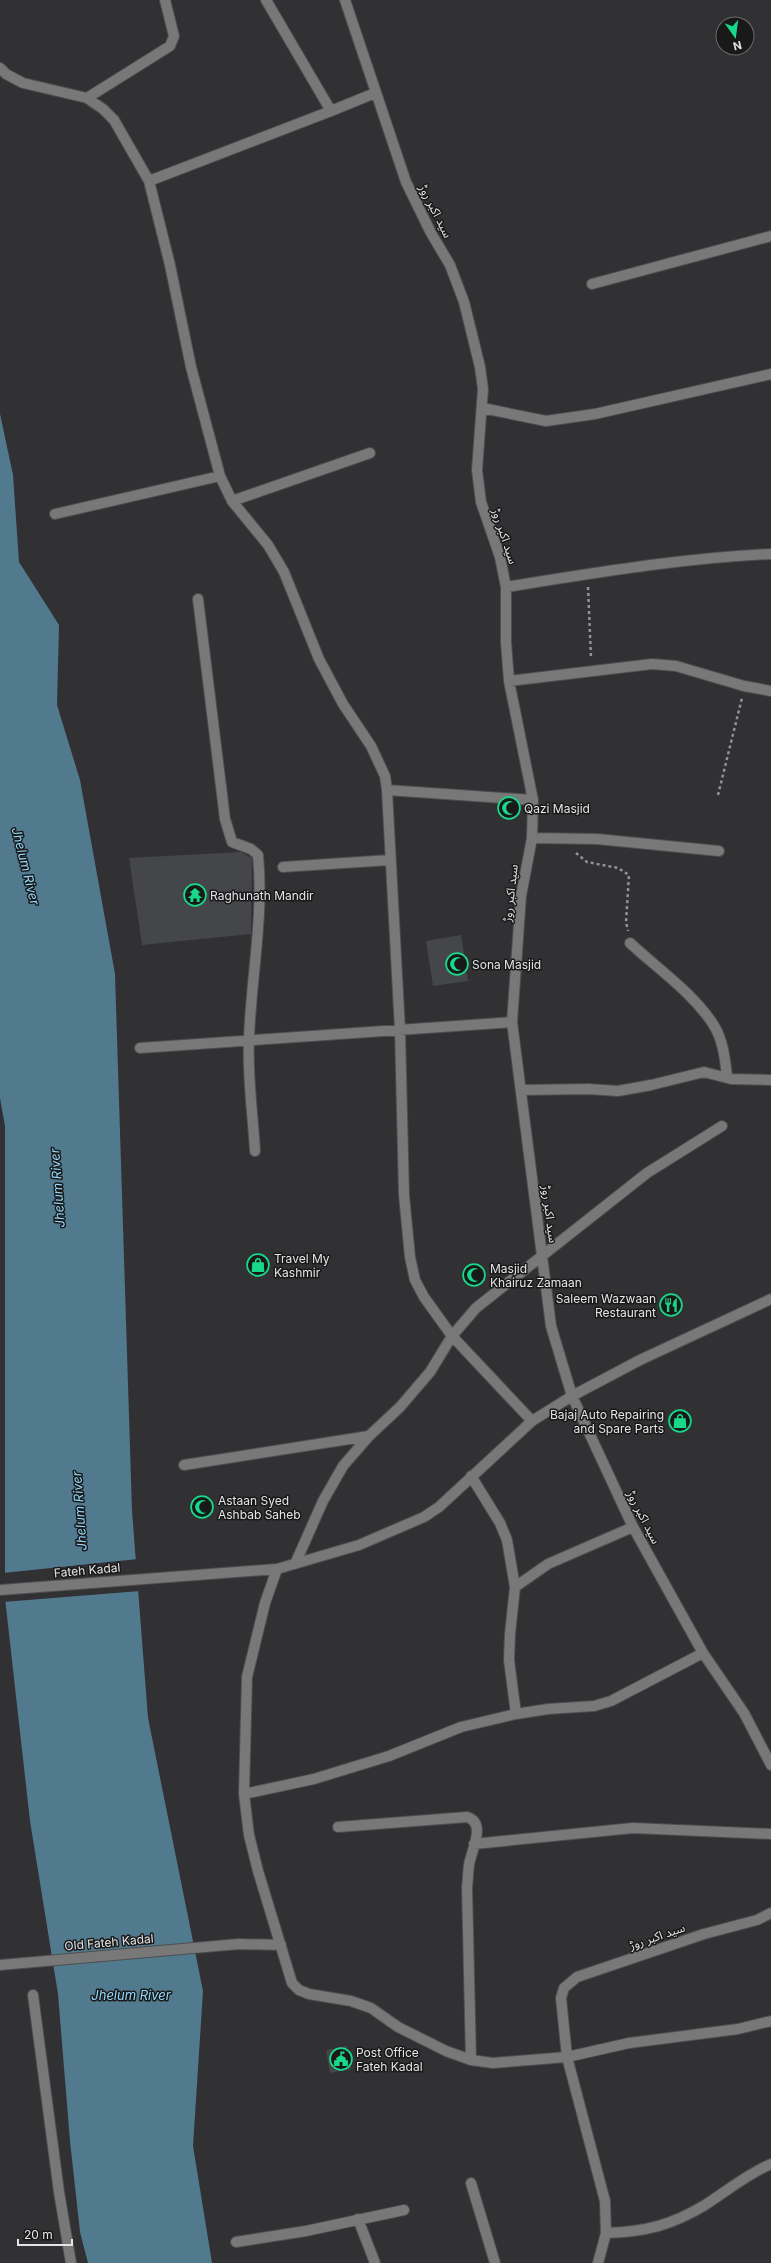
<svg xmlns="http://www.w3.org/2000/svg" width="771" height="2263" font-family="Inter,'Noto Sans Arabic',sans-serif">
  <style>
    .water { fill: #527a8f }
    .pier { fill: #313133 }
    .building { fill: #444649 }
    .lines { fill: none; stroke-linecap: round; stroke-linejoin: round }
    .minor-casing { stroke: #4e4e50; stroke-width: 12 }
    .path { stroke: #939395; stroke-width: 2.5; stroke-dasharray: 3 3; stroke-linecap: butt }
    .minor { stroke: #787879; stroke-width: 10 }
    .labels { text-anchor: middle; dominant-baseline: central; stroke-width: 3; stroke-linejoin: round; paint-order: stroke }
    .street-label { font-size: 12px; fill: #e4e4e6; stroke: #19191a }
    .poi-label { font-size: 12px; fill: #e4e4e6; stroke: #19191a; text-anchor: start }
    .water-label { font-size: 13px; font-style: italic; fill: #94d9fc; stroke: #19191a }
  </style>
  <rect width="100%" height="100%" fill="#313133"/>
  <path class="water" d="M 0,414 L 13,475 L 19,562 L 59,625 L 57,705 L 80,780 L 115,974 L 132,1511 L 148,1718 L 203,1991 L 193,2146 L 212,2263 L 88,2263 L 80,2232 L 70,2141 L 58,1994 L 30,1821 L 5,1598 L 5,1126 L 0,1098 Z"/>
  <path class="pier" d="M 138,1559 L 140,1591 L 3,1602 L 3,1573 Z"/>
  <path class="building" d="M 241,852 L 252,858 L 251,934 L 142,945 L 129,858 Z
    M 461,935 L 468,981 L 433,986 L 426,941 Z
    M 347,2046 L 351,2069 L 330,2073 L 326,2050 Z"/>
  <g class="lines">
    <g class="minor-casing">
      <path id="minor" d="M 266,0 L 331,111 L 375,93
        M 345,0 L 406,182 L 431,233 L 450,265 L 464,302 L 480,367 L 483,389 L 477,470 L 481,502 L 500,557 L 506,587 L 506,642 L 509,681 L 533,800 L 532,838 L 521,896 L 512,1022 L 551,1326 L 572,1396 L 633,1527 L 703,1653 L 744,1713 L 771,1765
        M 0,68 L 6,74 L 23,83 L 87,98 L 103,109 L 114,120 L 149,181 L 170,265 L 191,367 L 220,476 L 232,501 L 268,545 L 284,572 L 319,659 L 343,704 L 371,746 L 385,776 L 387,790 L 400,1030 L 404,1195 L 410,1257 L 415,1280 L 424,1297 L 452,1336 L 532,1421
        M 87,98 L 170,46 L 174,36 L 165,0
        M 149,181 L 331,111
        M 592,284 L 771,236
        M 482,408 L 546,421 L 595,414 L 771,374
        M 232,501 L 370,453
        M 55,514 L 220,476
        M 506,587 C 594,573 682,558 771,554
        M 198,599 L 225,819 L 232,842 L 251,849 L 258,855 C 264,917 251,978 249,1039 C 247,1076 253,1115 255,1151
        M 509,681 L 652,664 L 676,666 L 744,686 L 771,691
        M 387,790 L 533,800
        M 532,838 L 597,839 L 719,851
        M 283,867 L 390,860
        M 630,943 C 658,969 692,992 713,1024 C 723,1039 725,1059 727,1076
        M 140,1048 L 512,1022
        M 521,1090 L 588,1089 L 618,1091 L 651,1085 L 704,1072 L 731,1079 L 771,1080
        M 184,1465 L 369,1436
        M 471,1476 L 500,1523 L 507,1540 L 515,1587
        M 295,1564 L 323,1501 L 343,1466 L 369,1436 L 400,1407 L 430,1372 L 452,1336 L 476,1308 L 647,1173 L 722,1126
        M 277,1569 L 265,1603 L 247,1677 L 244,1794 L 249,1835 L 258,1871 L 292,1983 L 299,1990 L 309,1994 L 351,2001 L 371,2008 L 398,2027 L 446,2051 L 471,2060 L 493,2063 L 567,2057 L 629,2043 L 738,2029 L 771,2021
        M 0,1590 L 277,1569 L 359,1545 L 424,1517 L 439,1507 L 532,1421 L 572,1396 L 640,1360 L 771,1299
        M 516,1714 L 509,1660 L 510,1634 L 515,1587 L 548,1564 L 633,1527
        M 244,1794 L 314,1779 L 389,1756 L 461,1727 L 516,1714 L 548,1709 L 594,1706 L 611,1701 L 703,1653
        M 338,1827 L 467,1817 C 487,1823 471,1851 469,1865 C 468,1872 468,1880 467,1887 L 471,2060
        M 474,1844 L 633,1828 L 771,1834
        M 0,1965 L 239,1944 L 281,1945
        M 33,1995 L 59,2192 L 71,2263
        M 471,2183 L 495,2263
        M 358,2219 L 375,2263
        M 606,2233 C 645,2232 672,2225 705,2205 C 727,2191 747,2174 771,2164
        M 236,2242 L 306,2231 L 404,2210
        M 598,2263 L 606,2233 L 605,2201 L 567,2057 L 561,1998 L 564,1988 L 577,1977 L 704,1934 L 757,1920 L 771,1913"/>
    </g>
    <path class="path" d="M 588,587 L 591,658
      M 718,795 L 742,698
      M 576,853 L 587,862 L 618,868 L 629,875 L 626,922 L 628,931"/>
    <use href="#minor" class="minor"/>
  </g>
  <defs>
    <g id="mosque-ring" transform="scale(1.15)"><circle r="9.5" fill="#19191a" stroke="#18d989" stroke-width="1.5"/><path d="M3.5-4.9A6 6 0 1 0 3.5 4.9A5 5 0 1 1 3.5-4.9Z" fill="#18d989"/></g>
    <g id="temple-ring" transform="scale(1.15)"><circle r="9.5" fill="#19191a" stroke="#18d989" stroke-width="1.5"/><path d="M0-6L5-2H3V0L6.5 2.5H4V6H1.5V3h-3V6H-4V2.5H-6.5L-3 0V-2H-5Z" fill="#18d989"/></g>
    <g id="shop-ring" transform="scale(1.15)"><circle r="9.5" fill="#19191a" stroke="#18d989" stroke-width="1.5"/><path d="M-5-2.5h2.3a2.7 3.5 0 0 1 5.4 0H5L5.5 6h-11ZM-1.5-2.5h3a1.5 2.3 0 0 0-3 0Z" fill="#18d989"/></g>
    <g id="restaurant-ring" transform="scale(1.15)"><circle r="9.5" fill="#19191a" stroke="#18d989" stroke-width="1.5"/><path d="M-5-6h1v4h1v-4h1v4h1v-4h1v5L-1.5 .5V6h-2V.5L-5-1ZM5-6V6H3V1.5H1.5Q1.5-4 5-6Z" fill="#18d989"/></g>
    <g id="civic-ring" transform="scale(1.15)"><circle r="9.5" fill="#19191a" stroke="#18d989" stroke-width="1.5"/><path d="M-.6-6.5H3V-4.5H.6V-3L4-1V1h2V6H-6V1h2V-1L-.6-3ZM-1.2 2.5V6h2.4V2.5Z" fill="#18d989"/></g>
  </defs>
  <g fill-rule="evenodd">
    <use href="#mosque-ring" x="509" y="808"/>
    <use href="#temple-ring" x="195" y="895"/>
    <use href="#mosque-ring" x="457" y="964"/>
    <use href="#shop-ring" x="258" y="1265"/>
    <use href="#mosque-ring" x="474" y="1275"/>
    <use href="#restaurant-ring" x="671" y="1305"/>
    <use href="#shop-ring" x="680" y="1421"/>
    <use href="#mosque-ring" x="202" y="1507"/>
    <use href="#civic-ring" x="341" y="2059"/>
  </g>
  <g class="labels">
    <g class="street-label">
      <text transform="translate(436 211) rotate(63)">سید اکبر روڑ</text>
      <text transform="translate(505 536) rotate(72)">سید اکبر روڑ</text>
      <text transform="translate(510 893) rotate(-83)">سید اکبر روڑ</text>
      <text transform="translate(550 1214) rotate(83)">سید اکبر روڑ</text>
      <text transform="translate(644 1517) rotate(63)">سید اکبر روڑ</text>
      <text transform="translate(87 1570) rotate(-5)">Fateh Kadal</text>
      <text transform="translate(657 1936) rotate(-19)">سید اکبر روڑ</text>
      <text transform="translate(109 1942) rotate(-5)">Old Fateh Kadal</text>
    </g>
    <g class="poi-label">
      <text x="524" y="808">Qazi Masjid</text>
      <text x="210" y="895">Raghunath Mandir</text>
      <text x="472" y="964">Sona Masjid</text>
      <text x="274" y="1258">Travel My<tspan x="274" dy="14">Kashmir</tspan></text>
      <text x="490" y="1268">Masjid<tspan x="490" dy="14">Khairuz Zamaan</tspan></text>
      <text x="656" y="1298" text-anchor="end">Saleem Wazwaan<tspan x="656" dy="14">Restaurant</tspan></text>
      <text x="664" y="1414" text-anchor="end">Bajaj Auto Repairing<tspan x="664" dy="14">and Spare Parts</tspan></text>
      <text x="218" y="1500">Astaan Syed<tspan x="218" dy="14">Ashbab Saheb</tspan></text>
      <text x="356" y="2052">Post Office<tspan x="356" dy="14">Fateh Kadal</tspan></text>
    </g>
    <g class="water-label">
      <text transform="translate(26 866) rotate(76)">Jhelum River</text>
      <text transform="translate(57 1188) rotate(-94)">Jhelum River</text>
      <text transform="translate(79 1511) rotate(-94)">Jhelum River</text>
      <text x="131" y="1995">Jhelum River</text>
    </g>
  </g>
  <g transform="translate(735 36) rotate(166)"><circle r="19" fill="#19191a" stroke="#6a6a6c"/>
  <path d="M0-3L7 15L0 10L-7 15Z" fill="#18d989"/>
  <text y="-6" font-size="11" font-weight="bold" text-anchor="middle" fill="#e4e4e6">N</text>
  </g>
  <path d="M18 2239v6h54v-6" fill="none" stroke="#e4e4e6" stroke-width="2"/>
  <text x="24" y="2239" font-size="12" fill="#e4e4e6" stroke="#19191a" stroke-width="3" paint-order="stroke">20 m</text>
</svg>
